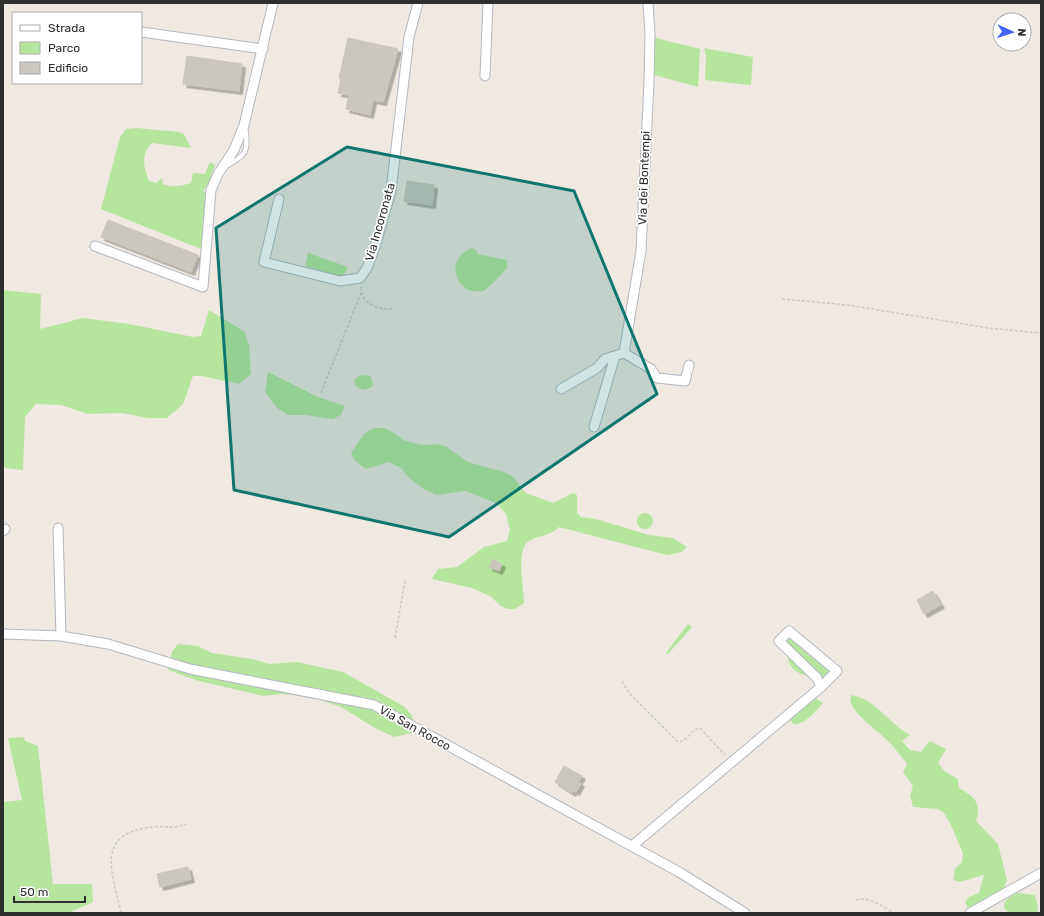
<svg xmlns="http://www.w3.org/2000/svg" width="1044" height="916" font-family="Rubik,sans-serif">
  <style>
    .green { fill: #b6e59e }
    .building { fill: #cbc7bf; stroke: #cbc5ba; filter: url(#shadow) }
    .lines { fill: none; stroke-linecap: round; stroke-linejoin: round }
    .service-casing { stroke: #b4b7c1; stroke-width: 6 }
    .minor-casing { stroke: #b4b7c1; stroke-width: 11 }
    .path { stroke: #c9c9c9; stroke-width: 1.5; stroke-dasharray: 3 2; stroke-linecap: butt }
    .service { stroke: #fff; stroke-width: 4.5 }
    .minor { stroke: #fff; stroke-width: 9 }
    .marked { fill: #0f766e; fill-opacity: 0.2; stroke: #0f766e; stroke-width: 3; stroke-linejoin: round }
    .labels { text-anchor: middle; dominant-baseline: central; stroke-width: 3.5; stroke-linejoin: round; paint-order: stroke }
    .street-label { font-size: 12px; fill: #2e2e2e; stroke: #fff }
  </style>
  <defs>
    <filter id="shadow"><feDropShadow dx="3.5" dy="3.5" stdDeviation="0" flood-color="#0004"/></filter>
  </defs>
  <rect width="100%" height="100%" fill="#efe9e1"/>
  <path class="green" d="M 652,37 L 700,49 L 698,87 L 651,74 Z
    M 704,48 L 753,57 L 751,85 L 705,80 L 706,57 Z
    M 137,128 L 179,132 L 184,134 L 191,148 L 152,143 C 141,154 143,167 149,181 L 156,183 L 162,178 L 163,184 C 173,188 181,186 191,183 L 193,173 L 205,174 L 210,162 L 215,165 L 208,184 L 203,191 L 206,192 L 201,249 L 101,209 L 120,137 L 126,129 Z
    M 472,248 L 477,250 L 477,254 L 507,260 L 507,268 C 504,272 488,288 485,290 C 458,300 441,259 472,248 Z
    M 308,253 L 348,267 L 343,277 L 305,266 Z
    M 3,290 L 41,294 L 40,329 L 83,318 L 129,324 L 193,337 L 201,336 L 209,310 L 245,332 L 249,346 L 251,374 L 239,384 L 202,376 L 193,376 L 183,404 L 167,418 L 148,418 L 121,413 L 88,414 L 61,405 L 36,404 L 25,417 L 23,470 L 6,468 L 3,465 Z
    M 268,372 L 318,397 L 345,406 L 341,415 L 333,419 L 306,415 L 288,415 L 277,408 L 265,392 Z
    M 361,375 L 370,376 L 373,384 L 372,387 L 363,390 L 356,386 L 354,380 Z
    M 374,428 L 384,428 L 396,434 L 403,440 L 422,445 L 436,444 L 445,446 L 468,462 L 504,472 L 512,476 L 526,493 L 553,503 L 573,493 L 577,495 L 577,513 L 581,517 L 596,519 L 649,535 L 673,538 L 687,547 L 682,552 L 667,555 L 559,527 C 548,537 541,534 529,541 C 515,549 524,588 524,603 L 515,609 L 508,609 L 501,606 L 490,596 L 472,588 L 432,579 L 438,569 L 457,567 L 484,547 L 507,541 L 510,530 L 506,514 L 496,503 L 465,491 L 437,495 L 425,490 L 409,478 L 401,468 L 389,462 L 366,469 L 355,461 L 351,453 L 364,434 Z
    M637 521a8 8 0 1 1 16 0a8 8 0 1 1-16 0Z
    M 688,624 L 692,627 L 668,654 L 666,653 Z
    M 788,636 L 829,671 L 823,677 L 785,642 L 784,639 Z
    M 178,644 L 198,646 L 212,653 L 252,659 L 269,664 L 297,662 L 343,672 L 405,707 L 412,716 L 415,732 L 394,737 L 375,728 L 341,707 L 309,696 L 280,694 L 263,696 L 199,681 L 168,670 L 172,652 Z
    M 788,652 L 811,676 C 798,676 786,666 788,652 Z
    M 852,695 C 877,700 889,724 910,735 L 902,741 L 910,750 L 921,752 L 930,741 L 946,749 L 938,763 L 944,771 L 958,779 L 959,788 C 974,797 982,802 976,821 L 998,844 L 1007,880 L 1003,891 L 983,913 L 970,913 L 965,902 L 969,897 L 979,893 L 984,875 L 960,882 L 953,880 L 955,869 L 962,862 L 963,853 L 950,823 L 944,813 L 938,809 L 913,807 L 910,795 L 913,786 L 903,772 L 907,764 C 901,756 894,747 887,740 C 876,729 851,713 850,698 Z
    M 815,698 L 823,703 C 816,711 803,726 793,724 L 790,719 Z
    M 24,737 L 25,741 L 38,746 L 53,884 L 92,884 L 93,902 L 68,913 L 3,913 L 3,802 L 22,800 L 8,738 Z
    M 1017,893 L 1035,895 L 1038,907 L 1037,913 L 1009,913 L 1004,908 C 1004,899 1010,897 1017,893 Z"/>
  <path class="building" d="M 348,38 L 398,49 L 383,102 L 373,100 L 370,115 L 346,109 L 349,95 L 338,93 L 341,79 L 339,78 Z
    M 187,56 L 242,64 L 239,91 L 183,84 Z
    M 407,181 L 434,185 L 432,205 L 404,201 Z
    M 108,220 L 198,255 L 191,272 L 101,237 Z
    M 493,559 L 502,564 L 499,571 L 489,567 Z
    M 933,591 L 941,605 L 924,614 L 917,600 Z
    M 564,766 L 582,776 L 578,782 L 581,783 L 576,792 L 573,791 L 572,793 L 555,782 Z
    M 188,867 L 191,879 L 160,887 L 157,874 Z"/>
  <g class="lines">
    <g class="service-casing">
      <path id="service" d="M 226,166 C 247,155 249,151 245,127"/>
    </g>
    <g class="minor-casing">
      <path id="minor" d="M 141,32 L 263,49
        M 485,76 L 488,3
        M 279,199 L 264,262 L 340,281 L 360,278 L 367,268 L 375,247 L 391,191 L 409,37 L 418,3
        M 95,246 L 203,287 L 211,190 L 218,174 L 234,150 L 244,125 L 273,3
        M 624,353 L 641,251 L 649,82 L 650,33 L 648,3
        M 561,389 L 597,368 L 605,359 L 624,353 L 651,369 L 657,378 L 685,381 L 689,365
        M 594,427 L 615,356
        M 58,528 L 61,636
        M 3,531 L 5,529
        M 3,634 L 61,636 L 108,644 L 190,669 L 374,705 L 679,872 L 745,913
        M 632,846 L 821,687 L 837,671 L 789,631 L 779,641 L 817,678 L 821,687
        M 970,913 L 1041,873"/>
    </g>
    <path class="path" d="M 361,287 C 362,305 379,310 394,309
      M 782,299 L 848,305 L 988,328 L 1041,333
      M 321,393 L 361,293
      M 395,638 L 405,581
      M 622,681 L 629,693 L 678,742 C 688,742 690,729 700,728 L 725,755
      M 856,900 C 867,896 884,906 893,913
      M 121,913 C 112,872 94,833 153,827 C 168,825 170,830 186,824"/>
    <use href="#service" class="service"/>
    <use href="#minor" class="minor"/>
  </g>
  <path class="marked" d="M 347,147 L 574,191 L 657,394 L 449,537 L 234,490 L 216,228 Z"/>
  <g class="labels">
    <g class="street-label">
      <text transform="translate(644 178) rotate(-88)">Via dei Bontempi</text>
      <text transform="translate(380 222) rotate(-74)">Via Incoronata</text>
      <text transform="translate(415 728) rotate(29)">Via San Rocco</text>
    </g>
  </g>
  <rect width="1044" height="916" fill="none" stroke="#2e2e2e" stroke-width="8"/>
  <rect x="12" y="12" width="130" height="72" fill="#ffffff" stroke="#ababab"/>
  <rect x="20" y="25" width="20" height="6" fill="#ffffff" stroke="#ababab"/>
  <text x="48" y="32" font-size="12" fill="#2e2e2e">Strada</text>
  <rect x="20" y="42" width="20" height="12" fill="#b6e59e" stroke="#ababab"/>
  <text x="48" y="52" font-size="12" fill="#2e2e2e">Parco</text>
  <rect x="20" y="62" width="20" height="12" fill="#cbc7bf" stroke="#ababab"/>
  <text x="48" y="72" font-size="12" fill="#2e2e2e">Edificio</text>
  <g transform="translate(1012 32) rotate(93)"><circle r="19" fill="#ffffff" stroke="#ababab"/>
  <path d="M0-3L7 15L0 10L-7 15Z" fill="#4264fb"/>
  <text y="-6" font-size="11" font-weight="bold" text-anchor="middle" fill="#2e2e2e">N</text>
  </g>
  <path d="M14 896v6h71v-6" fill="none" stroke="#2e2e2e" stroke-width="2"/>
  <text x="20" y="896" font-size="12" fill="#2e2e2e" stroke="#ffffff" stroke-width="3" paint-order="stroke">50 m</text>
</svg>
